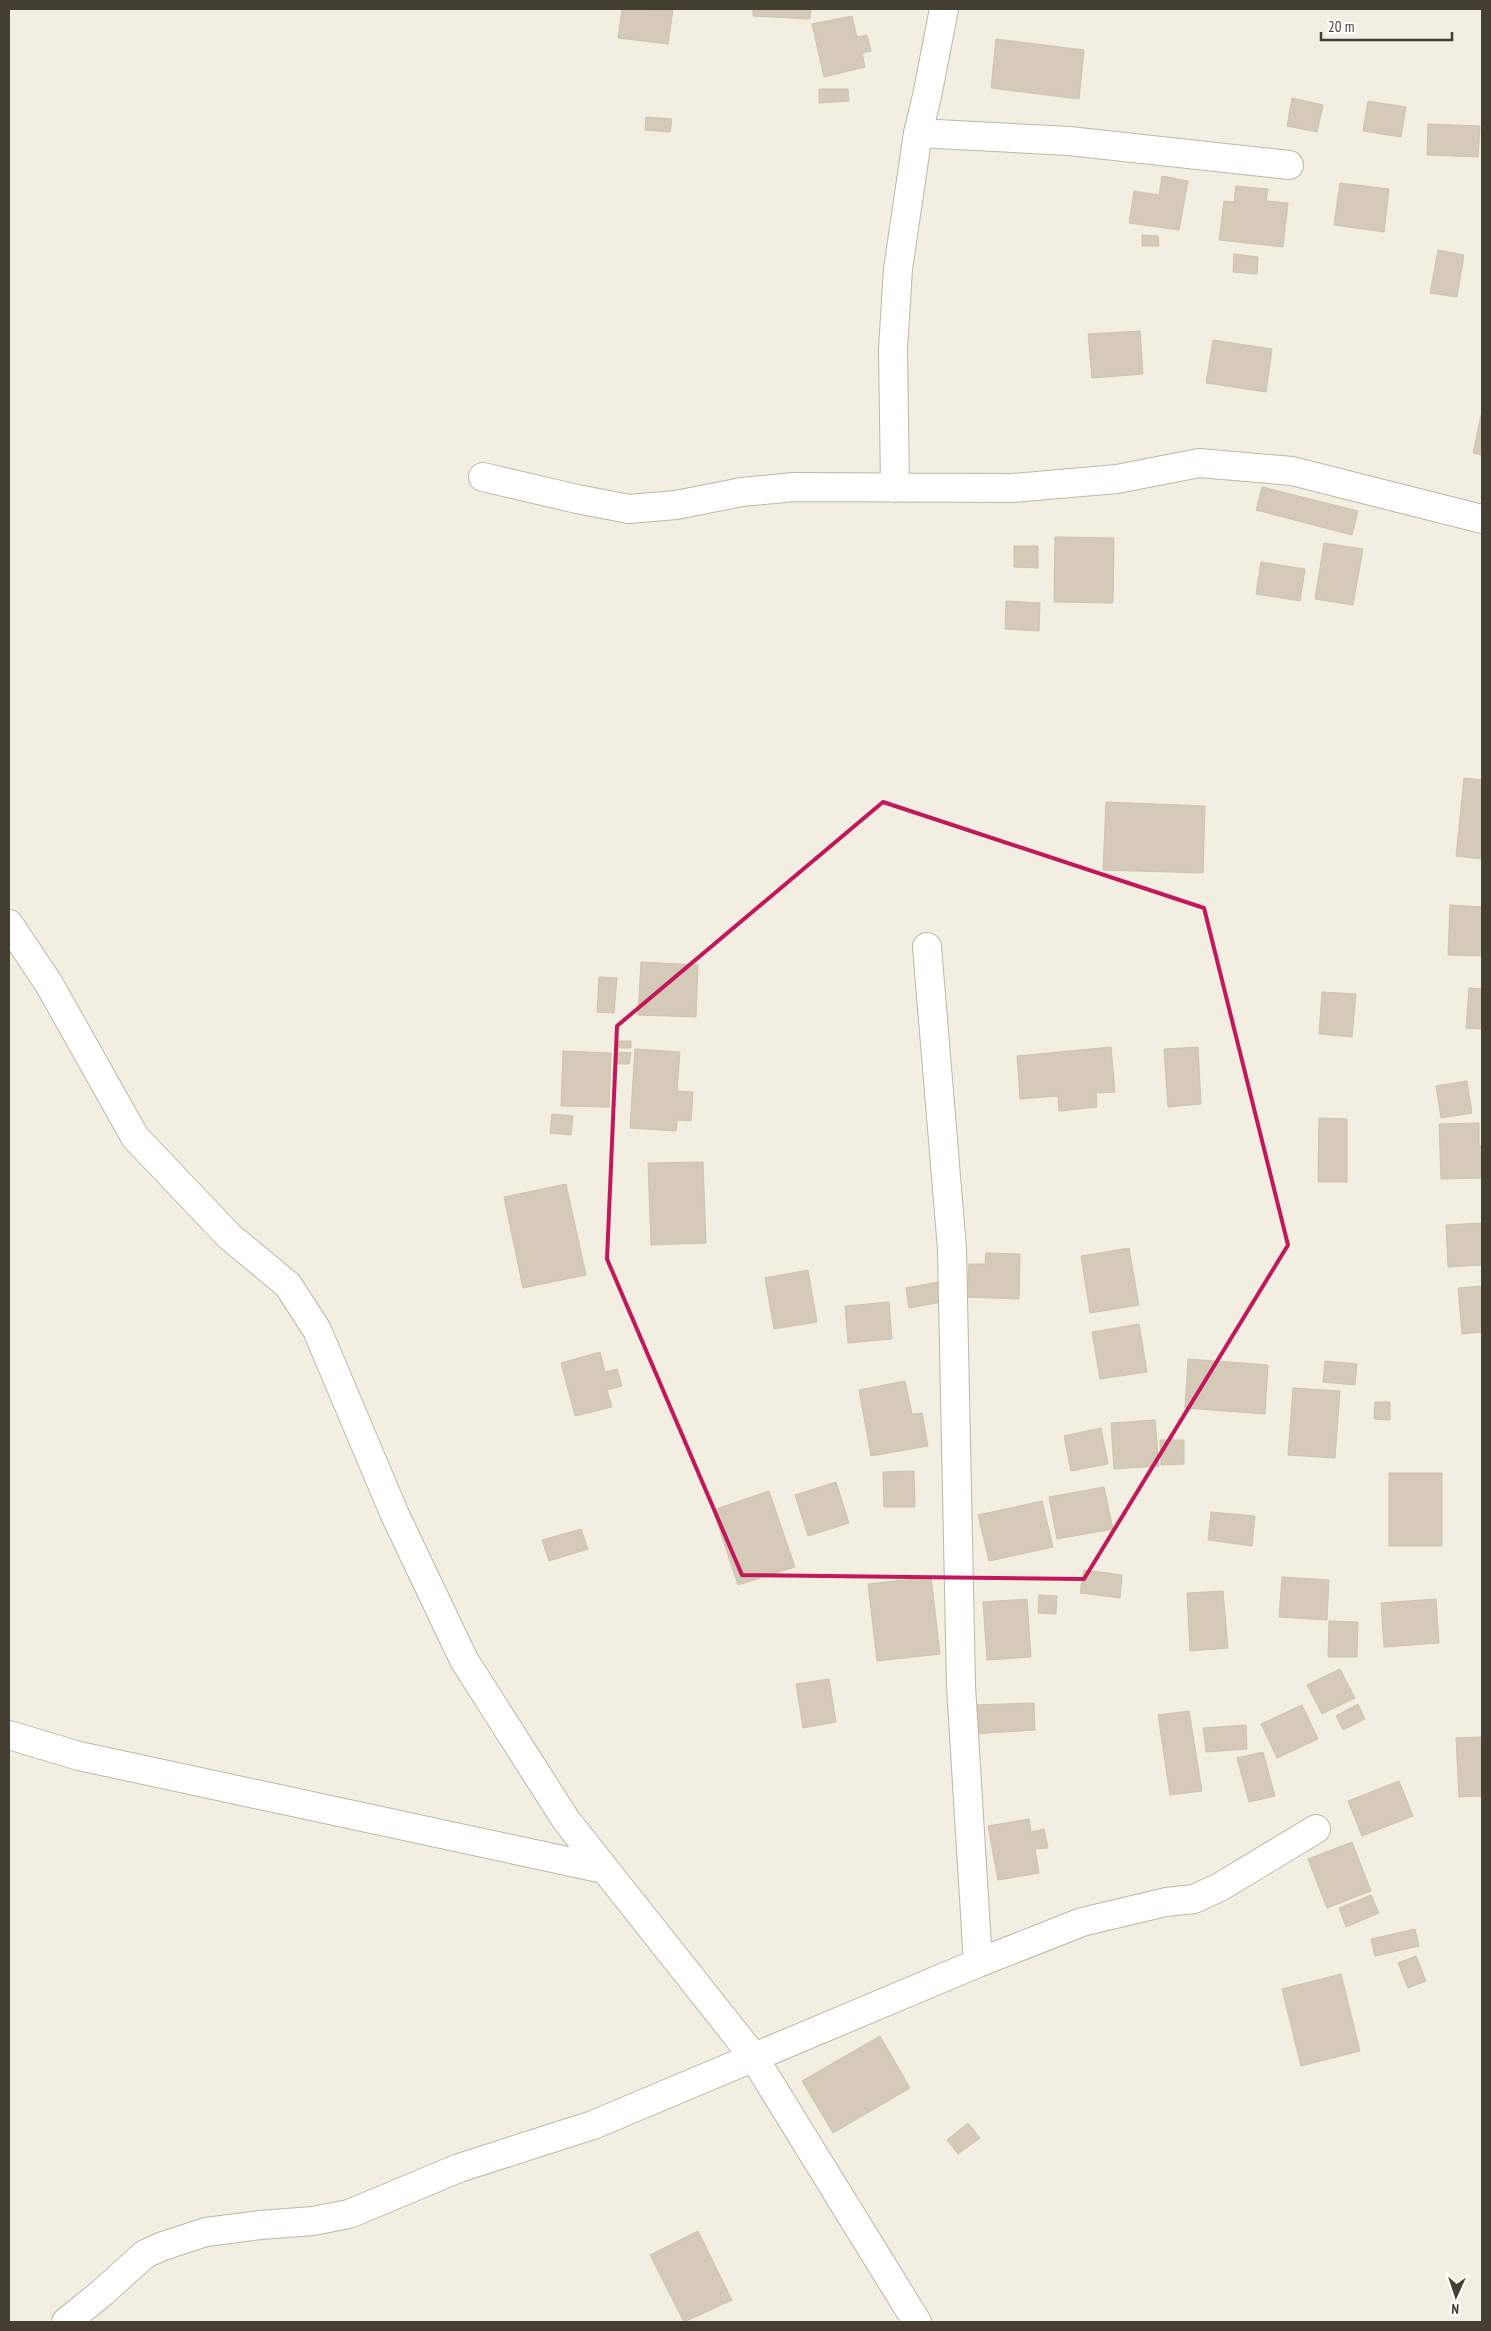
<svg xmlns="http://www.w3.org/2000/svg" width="1491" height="2331" font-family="'PT Sans Narrow',sans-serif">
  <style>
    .building { fill: #d5cab7; stroke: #d0c2aa }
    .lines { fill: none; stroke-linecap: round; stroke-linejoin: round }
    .street-casing { stroke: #bfb6a5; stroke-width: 30 }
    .street { stroke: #fff; stroke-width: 28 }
    .marked { fill: none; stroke: #c2185b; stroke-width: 4; stroke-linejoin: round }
  </style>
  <rect width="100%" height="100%" fill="#f3eee2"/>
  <path class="building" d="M 622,9 L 673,10 L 668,44 L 618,38 Z
    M 753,9 L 811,9 L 810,19 L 753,16 Z
    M 852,16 L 857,37 L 867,35 L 871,51 L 862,53 L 865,67 L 824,77 L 812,24 Z
    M 996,39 L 1084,50 L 1079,99 L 991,88 Z
    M 819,89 L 848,89 L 849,101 L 819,103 Z
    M 1292,98 L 1323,105 L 1317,132 L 1287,126 Z
    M 1368,101 L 1406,107 L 1401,137 L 1363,131 Z
    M 646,117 L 672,119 L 670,132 L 645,130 Z
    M 1428,124 L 1480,126 L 1478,157 L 1427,155 Z
    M 1162,176 L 1188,181 L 1179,230 L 1129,223 L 1134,191 L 1159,195 Z
    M 1340,183 L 1389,189 L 1384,232 L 1334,225 Z
    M 1236,186 L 1268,189 L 1266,201 L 1288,203 L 1283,247 L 1219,240 L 1224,201 L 1234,202 Z
    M 1142,235 L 1158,236 L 1159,246 L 1142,246 Z
    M 1438,250 L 1464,255 L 1457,297 L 1430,293 Z
    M 1234,254 L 1258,257 L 1257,274 L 1233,272 Z
    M 1140,331 L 1143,374 L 1092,378 L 1088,334 Z
    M 1213,340 L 1272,349 L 1266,392 L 1206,383 Z
    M 1482,411 L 1482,455 L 1473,453 Z
    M 1262,487 L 1358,511 L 1352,535 L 1256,510 Z
    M 1055,537 L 1114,538 L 1113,603 L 1054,602 Z
    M 1324,543 L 1363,549 L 1353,605 L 1315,599 Z
    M 1014,546 L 1038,546 L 1038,568 L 1014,567 Z
    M 1261,562 L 1305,569 L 1300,601 L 1256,594 Z
    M 1006,601 L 1040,603 L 1039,631 L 1005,629 Z
    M 1464,778 L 1482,780 L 1482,859 L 1456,856 Z
    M 1106,802 L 1205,806 L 1203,873 L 1103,870 Z
    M 1450,905 L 1482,907 L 1482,956 L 1448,955 Z
    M 641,962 L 698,965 L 696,1017 L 638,1015 Z
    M 599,977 L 617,978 L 614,1013 L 597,1012 Z
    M 1469,988 L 1482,989 L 1482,1029 L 1466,1028 Z
    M 1322,992 L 1356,994 L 1352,1037 L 1319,1034 Z
    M 618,1041 L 631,1041 L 631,1048 L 618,1048 Z
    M 1111,1047 L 1115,1092 L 1096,1093 L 1097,1107 L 1059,1111 L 1058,1096 L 1020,1099 L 1017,1056 Z
    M 1198,1047 L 1201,1104 L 1168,1107 L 1164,1049 Z
    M 635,1049 L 680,1052 L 677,1091 L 693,1092 L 691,1121 L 677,1120 L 676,1131 L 630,1128 Z
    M 563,1051 L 611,1053 L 609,1107 L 561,1106 Z
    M 618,1052 L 631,1053 L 629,1064 L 617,1064 Z
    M 1467,1081 L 1472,1113 L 1441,1118 L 1436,1086 Z
    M 552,1114 L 573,1116 L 571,1135 L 550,1133 Z
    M 1319,1118 L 1347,1119 L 1347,1182 L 1318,1182 Z
    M 1479,1123 L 1479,1146 L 1482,1146 L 1482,1178 L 1441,1179 L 1439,1124 Z
    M 703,1162 L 706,1243 L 651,1245 L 648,1163 Z
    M 566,1184 L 586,1275 L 523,1288 L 504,1197 Z
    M 1482,1223 L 1482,1265 L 1448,1267 L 1446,1225 Z
    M 1129,1248 L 1139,1305 L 1090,1313 L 1081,1256 Z
    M 986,1253 L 1020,1254 L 1019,1299 L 967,1297 L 969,1264 L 985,1264 Z
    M 808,1270 L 817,1322 L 774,1329 L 765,1278 Z
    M 938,1282 L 942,1302 L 909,1308 L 906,1288 Z
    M 1482,1286 L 1482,1332 L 1462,1334 L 1458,1288 Z
    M 889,1302 L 892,1339 L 848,1343 L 845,1306 Z
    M 1139,1324 L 1147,1372 L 1100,1379 L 1092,1332 Z
    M 600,1352 L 605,1372 L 617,1369 L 622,1386 L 607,1390 L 612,1407 L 575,1416 L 561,1363 Z
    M 1188,1359 L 1268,1365 L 1265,1414 L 1185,1408 Z
    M 1325,1361 L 1357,1364 L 1355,1385 L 1323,1382 Z
    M 905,1381 L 912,1414 L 922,1413 L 928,1446 L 871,1456 L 859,1390 Z
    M 1293,1388 L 1340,1391 L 1335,1458 L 1288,1455 Z
    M 1375,1402 L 1390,1402 L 1390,1420 L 1374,1419 Z
    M 1155,1420 L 1159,1466 L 1114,1469 L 1111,1423 Z
    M 1101,1428 L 1108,1464 L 1071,1471 L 1064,1436 Z
    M 1160,1440 L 1184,1440 L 1184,1464 L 1161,1465 Z
    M 914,1471 L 915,1507 L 884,1507 L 883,1472 Z
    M 1389,1473 L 1442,1473 L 1442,1546 L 1389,1546 Z
    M 836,1482 L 849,1523 L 808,1536 L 795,1495 Z
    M 1104,1487 L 1113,1529 L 1057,1539 L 1049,1497 Z
    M 769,1491 L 795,1567 L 738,1585 L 713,1510 Z
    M 1042,1501 L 1053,1547 L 989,1561 L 978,1515 Z
    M 1211,1512 L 1255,1516 L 1252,1546 L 1208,1540 Z
    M 581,1529 L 588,1549 L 549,1561 L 542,1540 Z
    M 1084,1570 L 1122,1575 L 1120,1598 L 1080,1593 Z
    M 931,1577 L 940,1654 L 877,1661 L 868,1584 Z
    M 1282,1577 L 1329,1580 L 1327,1620 L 1279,1617 Z
    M 1223,1591 L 1228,1648 L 1190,1651 L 1187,1593 Z
    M 1039,1595 L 1057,1596 L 1056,1614 L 1038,1613 Z
    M 1027,1599 L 1031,1657 L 987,1660 L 983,1602 Z
    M 1436,1599 L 1439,1643 L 1384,1647 L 1381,1603 Z
    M 1329,1621 L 1358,1622 L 1357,1657 L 1328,1657 Z
    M 1340,1669 L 1355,1698 L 1322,1714 L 1307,1685 Z
    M 829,1679 L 836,1722 L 803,1728 L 796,1684 Z
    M 1034,1703 L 1035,1730 L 973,1734 L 972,1705 Z
    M 1358,1704 L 1365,1719 L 1343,1730 L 1336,1716 Z
    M 1302,1705 L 1318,1739 L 1277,1758 L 1261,1724 Z
    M 1189,1711 L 1202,1791 L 1170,1795 L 1158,1715 Z
    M 1246,1725 L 1247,1749 L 1206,1752 L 1203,1728 Z
    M 1482,1737 L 1482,1796 L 1459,1797 L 1456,1738 Z
    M 1263,1752 L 1275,1796 L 1249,1802 L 1237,1758 Z
    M 1399,1781 L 1413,1816 L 1362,1836 L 1348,1801 Z
    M 1029,1819 L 1031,1832 L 1044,1829 L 1048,1848 L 1035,1849 L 1039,1873 L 998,1880 L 988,1826 Z
    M 1352,1842 L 1371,1891 L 1327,1908 L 1308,1859 Z
    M 1371,1895 L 1379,1913 L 1346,1927 L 1339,1908 Z
    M 1415,1929 L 1419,1946 L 1375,1956 L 1371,1939 Z
    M 1416,1956 L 1426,1981 L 1408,1988 L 1398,1963 Z
    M 1341,1974 L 1360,2051 L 1301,2066 L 1282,1989 Z
    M 880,2036 L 910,2088 L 833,2133 L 802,2081 Z
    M 968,2123 L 980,2138 L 958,2154 L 947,2140 Z
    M 698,2231 L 732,2300 L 684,2322 L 650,2255 Z"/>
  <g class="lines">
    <g class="street-casing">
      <path id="street" d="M 918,133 L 1069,141 L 1289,165
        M 483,477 L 577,499 L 629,509 L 676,505 L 742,492 L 794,487 L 1013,488 L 1117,479 L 1199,463 L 1292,471 L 1482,519
        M 895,488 L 893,349 L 898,269 L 918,133 L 927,96 L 944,9
        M 9,924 L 49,984 L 135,1137 L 229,1236 L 288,1285 L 317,1330 L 395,1515 L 464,1660 L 566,1820 L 753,2056 L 917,2322
        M 927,947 L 952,1249 L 961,1686 L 978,1963
        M 9,1735 L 79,1756 L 604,1869
        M 66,2322 L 103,2292 L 145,2254 L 163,2246 L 206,2232 L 260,2225 L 313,2221 L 349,2214 L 459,2168 L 593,2125 L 978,1963 L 1082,1922 L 1166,1902 L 1194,1899 L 1220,1887 L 1316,1829"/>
    </g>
    <use href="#street" class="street"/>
  </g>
  <path class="marked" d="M 883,802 L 1204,908 L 1288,1245 L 1084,1579 L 742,1575 L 607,1259 L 617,1026 Z"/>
  <rect width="1491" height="2331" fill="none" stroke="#453e33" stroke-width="20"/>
  <g transform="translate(1456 2296) rotate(183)" stroke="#ffffff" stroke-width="4" paint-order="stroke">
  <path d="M0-4L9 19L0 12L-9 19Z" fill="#453e33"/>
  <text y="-8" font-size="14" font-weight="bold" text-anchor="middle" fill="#453e33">N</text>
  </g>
  <path d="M1321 32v8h131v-8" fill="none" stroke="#453e33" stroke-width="2.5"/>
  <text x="1328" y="32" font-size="15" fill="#453e33" stroke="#ffffff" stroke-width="4" paint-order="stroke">20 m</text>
</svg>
